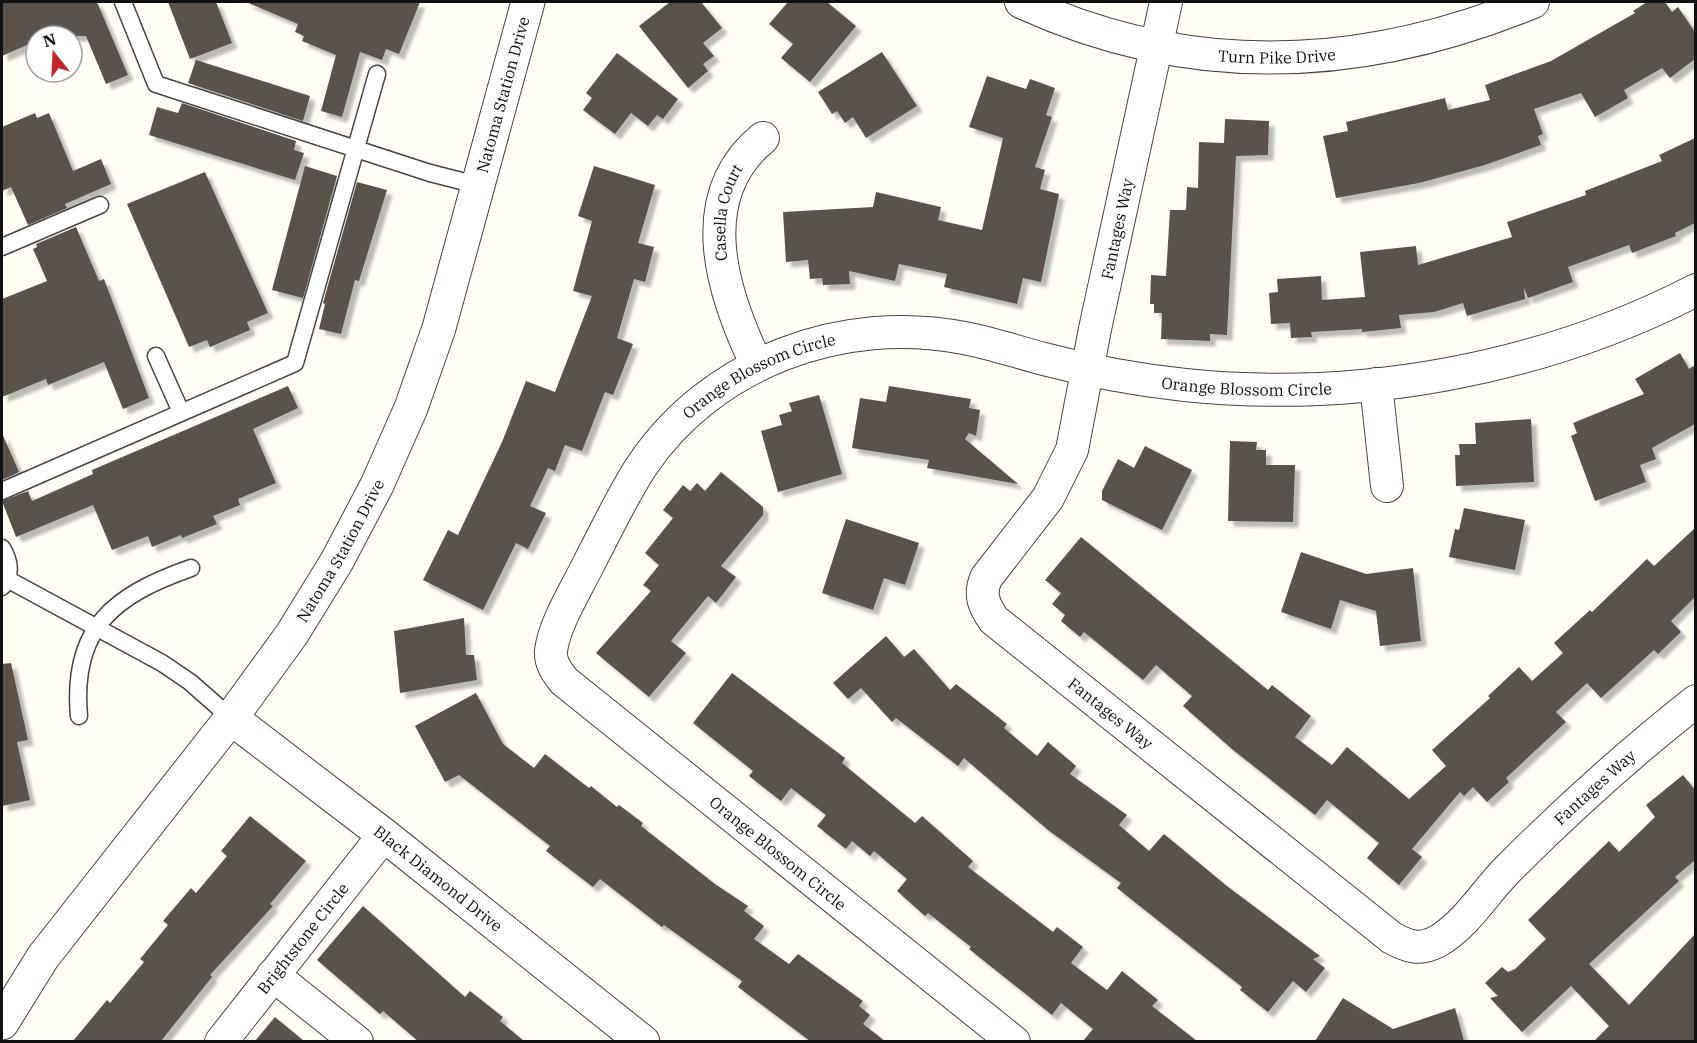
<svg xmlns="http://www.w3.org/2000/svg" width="1697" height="1043" font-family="'IBM Plex Serif',serif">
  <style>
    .building { fill: #5a524d; filter: url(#shadow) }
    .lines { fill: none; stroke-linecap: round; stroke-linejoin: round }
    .service-casing { stroke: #444; stroke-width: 19 }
    .minor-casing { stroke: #444; stroke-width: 34 }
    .tertiary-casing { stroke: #444; stroke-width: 35 }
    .service { stroke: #fff; stroke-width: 16 }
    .minor { stroke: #fff; stroke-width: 32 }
    .tertiary { stroke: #fff; stroke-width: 33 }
    .labels { text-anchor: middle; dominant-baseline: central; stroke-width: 6; stroke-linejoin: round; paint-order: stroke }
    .street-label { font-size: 16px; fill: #111; stroke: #fff }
  </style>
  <defs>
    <filter id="shadow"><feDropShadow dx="5.5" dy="5.5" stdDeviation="1.5" flood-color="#0004"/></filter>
  </defs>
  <rect width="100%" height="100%" fill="#fffdf5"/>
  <path class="building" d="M 2,2 L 97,2 L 128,75 L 106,84 L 86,36 L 36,36 L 36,41 L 2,56 Z
    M 168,2 L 216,2 L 232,43 L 190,59 Z
    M 246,2 L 420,2 L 399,54 L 386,49 L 382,60 L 360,52 L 342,117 L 321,111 L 336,55 L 302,41 L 304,36 L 295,32 L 298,24 Z
    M 670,2 L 701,2 L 722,28 L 703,43 L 714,56 L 703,64 L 708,71 L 688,88 L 639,26 Z
    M 788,2 L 827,2 L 856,26 L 810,82 L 781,58 L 793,44 L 769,24 Z
    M 1647,2 L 1665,2 L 1672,12 L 1678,7 L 1695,32 L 1695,59 L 1670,78 L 1662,68 L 1624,90 L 1628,98 L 1595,117 L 1581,93 L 1534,109 L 1543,134 L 1538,136 L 1541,145 L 1485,165 L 1419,183 L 1336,198 L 1323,136 L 1348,131 L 1346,122 L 1445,98 L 1448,110 L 1490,100 L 1485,85 L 1551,61 L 1635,13 L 1633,11 Z
    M 882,52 L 917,106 L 866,138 L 853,117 L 845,123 L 837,111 L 832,114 L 818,92 Z
    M 617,53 L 678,99 L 663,119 L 657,115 L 648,126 L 631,113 L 615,134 L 583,110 L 592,98 L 586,93 Z
    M 196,60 L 310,96 L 303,121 L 188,83 Z
    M 987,76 L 1026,89 L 1030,79 L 1055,88 L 1046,115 L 1052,117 L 1035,167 L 1045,170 L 1040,189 L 1059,194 L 1041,282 L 1023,278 L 1017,304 L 944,287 L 947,274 L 899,264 L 895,281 L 849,271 L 850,284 L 823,285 L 822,278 L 810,279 L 808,260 L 786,262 L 783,212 L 873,207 L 876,192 L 941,207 L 938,220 L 982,230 L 1003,138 L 969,127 Z
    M 182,103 L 296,141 L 294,150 L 304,153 L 295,180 L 149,135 L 157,107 L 178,113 Z
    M 35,113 L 37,118 L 49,113 L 73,171 L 101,159 L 111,184 L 65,204 L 67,208 L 28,225 L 11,187 L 2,191 L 2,127 Z
    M 1225,119 L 1269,121 L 1268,155 L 1236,156 L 1227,335 L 1210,334 L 1210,341 L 1161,339 L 1162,313 L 1154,313 L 1154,304 L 1150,304 L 1151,275 L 1166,276 L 1170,210 L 1186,210 L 1187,187 L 1198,188 L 1199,142 L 1224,143 Z
    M 1695,138 L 1695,223 L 1675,233 L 1676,236 L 1632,253 L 1629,245 L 1568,267 L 1573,282 L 1528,298 L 1524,288 L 1525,299 L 1467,316 L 1463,303 L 1434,312 L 1399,315 L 1401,328 L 1362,332 L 1362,329 L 1311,332 L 1312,337 L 1291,338 L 1290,323 L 1271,324 L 1269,293 L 1278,292 L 1277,279 L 1321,276 L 1322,300 L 1365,297 L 1360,252 L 1416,246 L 1418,265 L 1512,237 L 1507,222 L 1586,195 L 1585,191 L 1662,161 L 1659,155 Z
    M 305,166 L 337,176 L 303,298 L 272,290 Z
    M 594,166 L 655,185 L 638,243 L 654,247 L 645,282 L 634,279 L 617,338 L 633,344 L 613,395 L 605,392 L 582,451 L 565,445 L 555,471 L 548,468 L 530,506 L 546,513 L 528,549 L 516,543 L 483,610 L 423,580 L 448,530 L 458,535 L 502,442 L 526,381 L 555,392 L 592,296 L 573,291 L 592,221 L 578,216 Z
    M 205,172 L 268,313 L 247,322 L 250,330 L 210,347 L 207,340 L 189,347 L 127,204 Z
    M 357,182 L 387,190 L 359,281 L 355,280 L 341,334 L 319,329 L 325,304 L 323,303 Z
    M 76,227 L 99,281 L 104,279 L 149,398 L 123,409 L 104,362 L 48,385 L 46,379 L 2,397 L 2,299 L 47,281 L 33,249 L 37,247 L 36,244 Z
    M 1680,353 L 1689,369 L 1695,365 L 1695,424 L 1652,448 L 1656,459 L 1640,465 L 1646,482 L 1595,501 L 1571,436 L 1577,433 L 1573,423 L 1644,394 L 1635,379 Z
    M 288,386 L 298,408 L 253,429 L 276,483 L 238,499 L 240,505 L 213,516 L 217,524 L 182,538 L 181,535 L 152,547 L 148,536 L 112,550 L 93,505 L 16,537 L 2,501 L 28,491 L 32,501 L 93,474 L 92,470 Z
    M 889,386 L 971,399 L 969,408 L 980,410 L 976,436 L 969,433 L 965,439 L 1018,484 L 927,468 L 929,460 L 852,448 L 860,398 L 886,402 Z
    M 819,395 L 842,474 L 778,492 L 761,431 L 782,425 L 779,415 L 792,411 L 789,403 Z
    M 1531,419 L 1534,482 L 1456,486 L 1455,455 L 1460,455 L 1459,444 L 1476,444 L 1475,423 Z
    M 2,433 L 19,472 L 2,480 Z
    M 1230,441 L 1257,442 L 1256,450 L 1266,450 L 1266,465 L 1295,465 L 1293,522 L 1228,521 Z
    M 1145,446 L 1192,470 L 1162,530 L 1102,500 L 1102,491 L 1118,459 L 1134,468 Z
    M 721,472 L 763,507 L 763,515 L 721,566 L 736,577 L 716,603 L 708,596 L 671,641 L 686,653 L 649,697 L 596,653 L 651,591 L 643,585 L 659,565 L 645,553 L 673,518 L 663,510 L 683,485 L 690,491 L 697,483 L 705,491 Z
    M 1464,508 L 1525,520 L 1515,570 L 1449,557 L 1455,529 L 1459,530 Z
    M 846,519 L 919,543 L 905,585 L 884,578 L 873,610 L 822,593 Z
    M 1695,528 L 1695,597 L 1671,621 L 1681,632 L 1658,654 L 1654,650 L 1601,698 L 1587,683 L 1556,712 L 1566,722 L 1506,778 L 1509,782 L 1487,802 L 1473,787 L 1464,796 L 1460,792 L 1412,849 L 1422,857 L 1399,885 L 1367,858 L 1379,843 L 1327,800 L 1315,815 L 1232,749 L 1183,706 L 1192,696 L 1156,665 L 1143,680 L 1084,632 L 1080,637 L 1061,621 L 1065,615 L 1052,604 L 1061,593 L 1045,580 L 1081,537 L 1268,690 L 1272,685 L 1311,716 L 1295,737 L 1332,765 L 1347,747 L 1409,799 L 1446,766 L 1432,750 L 1490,698 L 1488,696 L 1519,667 L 1532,681 L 1563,653 L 1554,643 L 1590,610 L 1592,612 L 1647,559 L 1654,566 Z
    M 1301,552 L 1366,574 L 1413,568 L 1421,641 L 1380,646 L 1376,611 L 1340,600 L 1331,629 L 1281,612 Z
    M 464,618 L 466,655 L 474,655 L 477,680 L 400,693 L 394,631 Z
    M 886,636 L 904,657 L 914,649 L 950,690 L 956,684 L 1007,724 L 1004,728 L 1037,756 L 1048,742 L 1076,766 L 1070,774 L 1127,815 L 1119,825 L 1149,851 L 1164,834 L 1227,886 L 1320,956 L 1313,959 L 1325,968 L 1306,992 L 1293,981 L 1268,1012 L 1240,990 L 1242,987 L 1117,888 L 1121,883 L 1048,830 L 964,758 L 958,766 L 896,718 L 892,722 L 861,688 L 848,699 L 833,683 Z
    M 11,663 L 28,740 L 17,742 L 30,800 L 2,806 L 2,664 Z
    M 732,673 L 845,758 L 842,763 L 915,823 L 922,816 L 973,861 L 968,867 L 1053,932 L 1057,927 L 1083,947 L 1071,963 L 1107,990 L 1122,971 L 1158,1000 L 1152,1006 L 1197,1041 L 1083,1041 L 1093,1029 L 1061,1003 L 1052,1015 L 969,949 L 971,947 L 928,913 L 925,916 L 897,891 L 907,879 L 874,851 L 870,856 L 852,841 L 846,849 L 817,826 L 826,815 L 791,788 L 781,801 L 749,776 L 753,771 L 693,723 Z
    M 476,693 L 503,744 L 534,768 L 545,754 L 589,788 L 591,786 L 617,807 L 619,805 L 643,823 L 641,826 L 715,884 L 748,906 L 744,911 L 764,926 L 754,939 L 789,964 L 798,954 L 863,1001 L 859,1006 L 870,1015 L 863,1024 L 885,1041 L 810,1041 L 738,987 L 742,981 L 664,925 L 662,927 L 600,879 L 593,887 L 546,851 L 550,846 L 459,775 L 445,782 L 415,726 Z
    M 1683,775 L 1695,790 L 1695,860 L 1675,877 L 1679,881 L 1589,964 L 1629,1005 L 1695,934 L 1695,1041 L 1594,1041 L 1609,1026 L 1571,986 L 1522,1032 L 1490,998 L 1498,996 L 1485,983 L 1502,967 L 1508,972 L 1515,969 L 1546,939 L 1528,920 L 1609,841 L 1619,852 L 1655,817 L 1646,805 Z
    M 250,816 L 306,861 L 270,904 L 273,906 L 210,975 L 212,977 L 161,1041 L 73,1041 L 107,1000 L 110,1003 L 144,962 L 140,959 L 168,925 L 163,921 L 191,888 L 196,893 L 227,856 L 221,851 Z
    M 363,906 L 465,997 L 470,991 L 503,1017 L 500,1021 L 524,1041 L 418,1041 L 383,1011 L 380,1014 L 317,960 Z
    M 1343,998 L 1393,1029 L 1455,1008 L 1464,1041 L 1315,1041 Z
    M 275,1017 L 304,1041 L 255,1041 Z"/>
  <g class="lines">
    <g class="service-casing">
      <path id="service" d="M 123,2 L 156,84 L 430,173 L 477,185
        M 2,247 L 100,205
        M 156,356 L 181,412
        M 2,491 L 295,363 L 377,74
        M 2,548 C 10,561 12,575 2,587
        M 7,579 L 162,663 L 190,682 L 231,718
        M 79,716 C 71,628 114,595 191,568"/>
    </g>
    <g class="minor-casing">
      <g id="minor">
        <path id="s1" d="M 1021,2 C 1191,80 1363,72 1533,2"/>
        <path id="s2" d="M 1166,2 L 1095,329 L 1072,450 L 1048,498 L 986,578 C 979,595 984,606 994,620 L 1392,938 C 1409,947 1420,951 1438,941 C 1466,925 1486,891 1508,869 C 1568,809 1630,753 1696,701"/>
        <path id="s3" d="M 757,365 C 722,293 691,197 763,138"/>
        <path d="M 1376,384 L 1387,486"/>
        <path d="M 273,975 L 357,1042"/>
        <path id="s4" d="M 221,1042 L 384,835"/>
        <path id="s5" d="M 1014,1042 L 564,681 C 557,672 550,663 551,651 C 554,624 577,588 589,563 C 606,531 621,498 641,467 C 711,362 843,314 964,338 C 991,343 1017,352 1044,359 C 1089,371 1138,380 1185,385 C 1357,403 1541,370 1696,290"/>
      </g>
    </g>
    <g class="tertiary-casing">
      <g id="tertiary">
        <path id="s6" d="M 231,718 L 384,835 L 643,1042"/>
        <path id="s7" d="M 2,1023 L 43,957 L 231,718 L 292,634 L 337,561 L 377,485 L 411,408 L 439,328 L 528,2"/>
      </g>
    </g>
    <use href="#service" class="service"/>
    <use href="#minor" class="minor"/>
    <use href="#tertiary" class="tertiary"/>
  </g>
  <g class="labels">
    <g class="street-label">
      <text stroke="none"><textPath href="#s1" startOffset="264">Turn Pike Drive</textPath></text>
      <text stroke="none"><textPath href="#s7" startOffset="1068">Natoma Station Drive</textPath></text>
      <text stroke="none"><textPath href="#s3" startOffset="160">Casella Court</textPath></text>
      <text transform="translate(1117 229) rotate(-78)">Fantages Way</text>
      <text stroke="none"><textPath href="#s5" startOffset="969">Orange Blossom Circle</textPath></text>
      <text stroke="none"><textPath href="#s5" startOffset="1472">Orange Blossom Circle</textPath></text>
      <text stroke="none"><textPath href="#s7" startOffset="582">Natoma Station Drive</textPath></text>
      <text stroke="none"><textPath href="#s2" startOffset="807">Fantages Way</textPath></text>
      <text stroke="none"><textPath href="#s2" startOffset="1436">Fantages Way</textPath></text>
      <text transform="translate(778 853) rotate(39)">Orange Blossom Circle</text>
      <text stroke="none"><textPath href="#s6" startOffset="262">Black Diamond Drive</textPath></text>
      <text stroke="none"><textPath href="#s4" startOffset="132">Brightstone Circle</textPath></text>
    </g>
  </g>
  <rect width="1697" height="1043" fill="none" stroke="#111111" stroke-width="6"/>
  <g transform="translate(54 54) rotate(342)"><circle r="28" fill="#ffffff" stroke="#a0a0a0" stroke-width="1.5"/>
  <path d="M0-4.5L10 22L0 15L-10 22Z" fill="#c4262e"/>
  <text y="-9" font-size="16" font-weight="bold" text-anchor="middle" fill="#111111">N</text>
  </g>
</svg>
